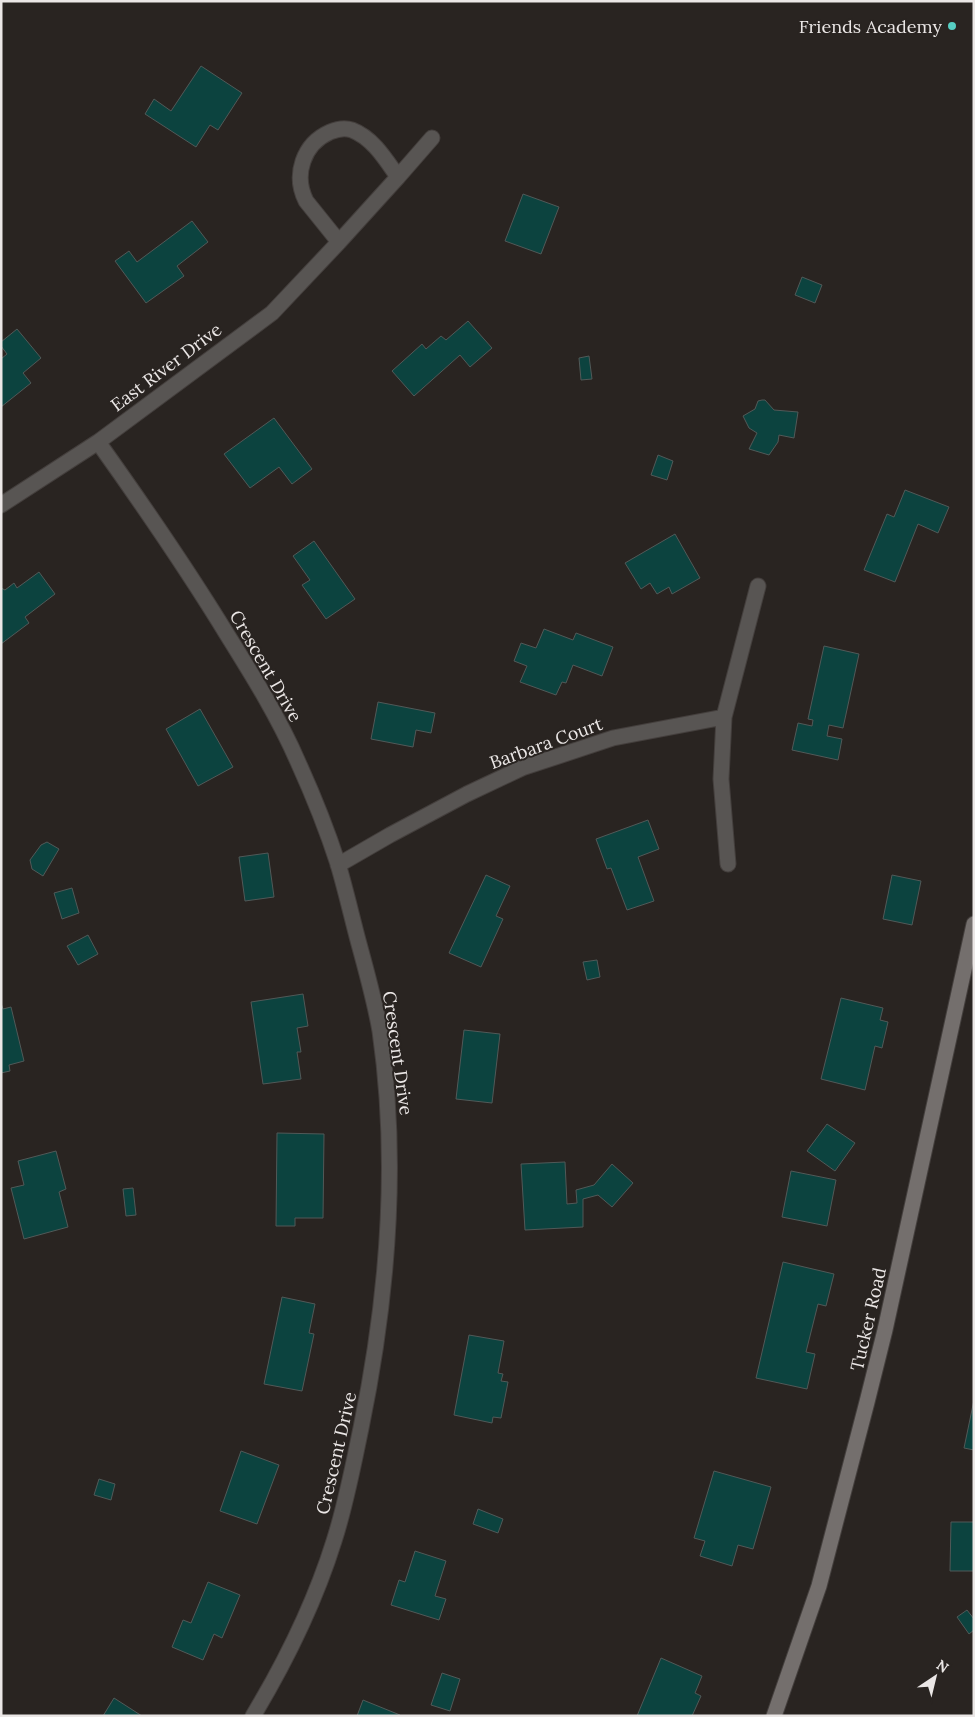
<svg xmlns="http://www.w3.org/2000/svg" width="975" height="1717" font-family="Lora,serif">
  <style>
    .building { fill: #0c433f; stroke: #515958 }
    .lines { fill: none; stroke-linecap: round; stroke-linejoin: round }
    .street-casing { stroke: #443f3d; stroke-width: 17 }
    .secondary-casing { stroke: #443f3d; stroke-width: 17 }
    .street { stroke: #585553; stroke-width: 15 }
    .secondary { stroke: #746f6d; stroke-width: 15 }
    .poi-dot { fill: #56cec3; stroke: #292421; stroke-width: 2 }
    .labels { text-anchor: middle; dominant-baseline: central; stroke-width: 4; stroke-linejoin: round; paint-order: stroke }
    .poi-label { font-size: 18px; fill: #ebe7e6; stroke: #292421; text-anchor: end }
    .street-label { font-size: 18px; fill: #ebe7e6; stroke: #292421 }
  </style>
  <rect width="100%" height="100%" fill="#292421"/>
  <path class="building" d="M 201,66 L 242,93 L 218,130 L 210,125 L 196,147 L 145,114 L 154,99 L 171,111 Z
    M 523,194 L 559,207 L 541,254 L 505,241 Z
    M 192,221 L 208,242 L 177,266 L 184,276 L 146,303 L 115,261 L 129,251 L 137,262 Z
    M 802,277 L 822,285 L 815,303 L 795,295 Z
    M 468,321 L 492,348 L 470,367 L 460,355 L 414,396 L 392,371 L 422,344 L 426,349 L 441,336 L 446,340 Z
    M 17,329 L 41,358 L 23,373 L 31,383 L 1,407 L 1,359 L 7,354 L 1,346 L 1,342 Z
    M 589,356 L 592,379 L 581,380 L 579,358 Z
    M 762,400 L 765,400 L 774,410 L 798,412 L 794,438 L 779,435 L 778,442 L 769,455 L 749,449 L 757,433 L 749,428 L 743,416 L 755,409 L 758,401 Z
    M 274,418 L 312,469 L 292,484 L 279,467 L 250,488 L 224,454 Z
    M 658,455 L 673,461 L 667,480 L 651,475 Z
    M 905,490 L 949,507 L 938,533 L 918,524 L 895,582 L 864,570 L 887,514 L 894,517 Z
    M 675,534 L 700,578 L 672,594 L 669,587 L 657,594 L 650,583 L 641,589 L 625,563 Z
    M 314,541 L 355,599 L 326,619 L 302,585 L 310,580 L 293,556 Z
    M 39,572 L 55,594 L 25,617 L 29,623 L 1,644 L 1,588 L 5,590 L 14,583 L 17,588 Z
    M 544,629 L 573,640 L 576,633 L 613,647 L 602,676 L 573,665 L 566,683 L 562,682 L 556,695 L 520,682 L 527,666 L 514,661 L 521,643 L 536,648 Z
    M 824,646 L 859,654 L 843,728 L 829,725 L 827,736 L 842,739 L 838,760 L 792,750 L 798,723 L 812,726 L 813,720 L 808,719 Z
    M 378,702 L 435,713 L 431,733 L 416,730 L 413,747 L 371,739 Z
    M 200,709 L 233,767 L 198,786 L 166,729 Z
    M 648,820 L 659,849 L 638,857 L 654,901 L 627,910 L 611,868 L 607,869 L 596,839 Z
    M 47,842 L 59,849 L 43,876 L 32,869 L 30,860 L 41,845 Z
    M 268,853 L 274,897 L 245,901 L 239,857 Z
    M 486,875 L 510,886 L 496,916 L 503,919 L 481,967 L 449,953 Z
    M 892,875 L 921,881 L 912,925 L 883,919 Z
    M 72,888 L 79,913 L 62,919 L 54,893 Z
    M 88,935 L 98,954 L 78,965 L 67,946 Z
    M 597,960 L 600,977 L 587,980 L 583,962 Z
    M 303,994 L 308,1026 L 297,1028 L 301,1052 L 297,1052 L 301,1079 L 263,1084 L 251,1002 Z
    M 841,998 L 883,1008 L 880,1020 L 888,1022 L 882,1048 L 875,1046 L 865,1090 L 821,1079 Z
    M 1,1003 L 3,1009 L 11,1007 L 24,1061 L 9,1065 L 10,1071 L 1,1073 Z
    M 464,1030 L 500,1034 L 492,1103 L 456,1099 Z
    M 827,1124 L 855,1143 L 835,1171 L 807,1151 Z
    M 277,1133 L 324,1134 L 323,1218 L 295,1218 L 295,1226 L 276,1226 Z
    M 56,1151 L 66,1189 L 59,1192 L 68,1227 L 24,1239 L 11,1188 L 24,1185 L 18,1161 Z
    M 565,1162 L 567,1204 L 577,1203 L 576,1190 L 594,1185 L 612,1164 L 633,1183 L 612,1207 L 598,1195 L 583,1199 L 583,1227 L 525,1230 L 521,1164 Z
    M 791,1171 L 836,1180 L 827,1226 L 782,1217 Z
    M 133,1188 L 136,1215 L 126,1216 L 123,1189 Z
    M 783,1262 L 834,1274 L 826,1306 L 818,1304 L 806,1352 L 815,1354 L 807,1389 L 756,1378 Z
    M 282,1297 L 315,1304 L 309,1333 L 314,1334 L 302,1391 L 264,1384 Z
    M 469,1335 L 504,1341 L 498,1373 L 503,1374 L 501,1381 L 508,1382 L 501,1418 L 493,1417 L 492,1423 L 454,1415 Z
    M 974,1400 L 974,1450 L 964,1448 Z
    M 241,1451 L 279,1465 L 257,1524 L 220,1511 Z
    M 714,1471 L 771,1487 L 753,1549 L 738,1545 L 732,1566 L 700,1556 L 705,1541 L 694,1538 Z
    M 99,1479 L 115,1484 L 111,1500 L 94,1495 Z
    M 478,1509 L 503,1519 L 498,1533 L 473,1524 Z
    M 951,1522 L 974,1522 L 974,1571 L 950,1571 Z
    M 415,1551 L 446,1561 L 435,1596 L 446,1599 L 439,1620 L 391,1605 L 399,1580 L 405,1582 Z
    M 208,1582 L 240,1595 L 222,1638 L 214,1634 L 203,1660 L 172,1647 L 183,1620 L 191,1623 Z
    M 967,1610 L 974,1619 L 974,1630 L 969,1634 L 957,1617 Z
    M 661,1658 L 702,1676 L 695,1693 L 701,1696 L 692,1716 L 637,1716 Z
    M 442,1673 L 460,1679 L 450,1711 L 431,1705 Z
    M 114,1698 L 142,1716 L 103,1716 Z
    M 363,1700 L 400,1715 L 400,1716 L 357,1716 Z"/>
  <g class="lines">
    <g class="street-casing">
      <path id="street" d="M 339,242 L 398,177
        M 98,442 C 143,505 187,569 228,636 C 253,676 279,718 298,762 C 313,795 327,830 338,864 C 346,891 352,918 359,944 C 367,973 375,1002 380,1031 C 399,1163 388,1297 361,1428 C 353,1466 346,1504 334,1541 C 315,1602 286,1661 253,1716
        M 1,505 L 98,442 L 272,313 L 339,242 L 306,201 C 293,175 303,144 330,132 C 337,129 344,127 352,130 C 373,138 386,160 398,177 L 432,138
        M 724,717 L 758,586
        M 338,865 L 390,835 L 467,794 L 522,768 L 613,738 L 724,717 L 721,779 L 728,864"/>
    </g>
    <g class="secondary-casing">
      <path id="secondary" d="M 774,1716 L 819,1586 L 867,1402 L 885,1330 L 974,924"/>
    </g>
    <use href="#street" class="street"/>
    <use href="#secondary" class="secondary"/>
  </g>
  <circle class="poi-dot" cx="952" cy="26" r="5"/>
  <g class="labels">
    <g class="poi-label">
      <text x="942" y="26">Friends Academy</text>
    </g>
    <g class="street-label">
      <text transform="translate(166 367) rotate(-37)">East River Drive</text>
      <text transform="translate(266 666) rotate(60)">Crescent Drive</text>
      <text transform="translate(546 743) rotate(-20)">Barbara Court</text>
      <text transform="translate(398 1053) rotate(82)">Crescent Drive</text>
      <text transform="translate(868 1319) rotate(-77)">Tucker Road</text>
      <text transform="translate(336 1453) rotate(-77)">Crescent Drive</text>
    </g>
  </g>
  <rect width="975" height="1717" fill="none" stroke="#ebe7e6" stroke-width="5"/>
  <g transform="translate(935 1677) rotate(35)" stroke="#292421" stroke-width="4" paint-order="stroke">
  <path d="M0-4L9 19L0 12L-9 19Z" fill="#ebe7e6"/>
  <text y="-8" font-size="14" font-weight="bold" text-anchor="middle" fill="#ebe7e6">N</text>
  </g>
</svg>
